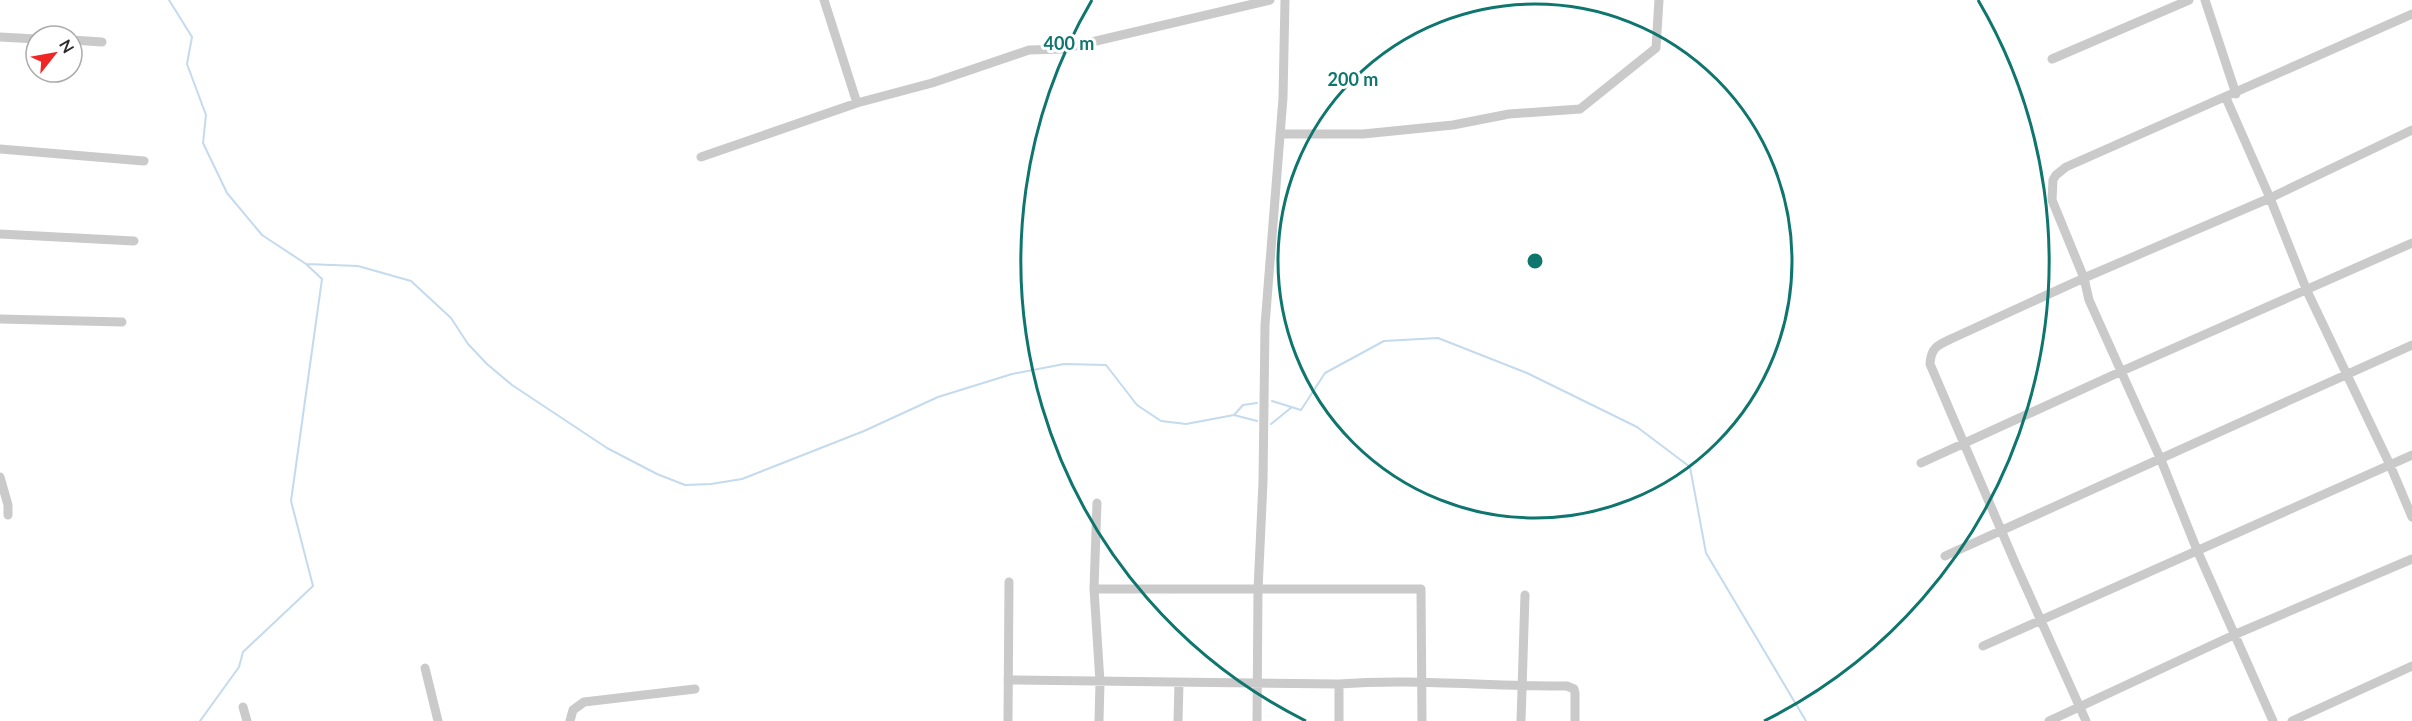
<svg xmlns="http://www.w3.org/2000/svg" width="2412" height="721" font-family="Lato,sans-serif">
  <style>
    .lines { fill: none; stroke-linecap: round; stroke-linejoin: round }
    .stream { stroke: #c4daed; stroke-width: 2 }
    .street { stroke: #cacaca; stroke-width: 9 }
    .ring { fill: none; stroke: #0f766e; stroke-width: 3 }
    .centre { fill: #0f766e; stroke: #fff; stroke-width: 3 }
    .ring-label { font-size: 18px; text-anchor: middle; font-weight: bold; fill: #0f766e; stroke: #fff; stroke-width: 6; stroke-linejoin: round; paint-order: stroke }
  </style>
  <rect width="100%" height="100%" fill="#fff"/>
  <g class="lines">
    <path class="stream" d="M 169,0 L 192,37 L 187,64 L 206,115 L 203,143 L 227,193 L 262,235 L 306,264 L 358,266 L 411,281 L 451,318 L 468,344 L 487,364 L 512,385 L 607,448 L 657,474 L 685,485 L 711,484 L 742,479 L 864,431 L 938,397 L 1012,374 L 1064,364 L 1106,365 L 1137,405 L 1161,421 L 1186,424 L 1234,415 L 1243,405 L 1257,403
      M 1272,401 L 1301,410 L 1325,373 L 1384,341 L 1438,338 L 1527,373 L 1637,427 L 1690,467 L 1706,553 L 1806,721
      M 1234,415 L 1257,421
      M 1271,424 L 1292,407
      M 200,721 L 239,667 L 243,652 L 313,586 L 291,501 L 322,279 L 306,264"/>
    <path class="street" d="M 824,0 L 857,103
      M 2205,0 L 2236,94
      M 0,37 L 36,39
      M 72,40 L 102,42
      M 2052,59 L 2189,0
      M 2226,98 L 2270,198 L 2307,291 L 2390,465 L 2412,517
      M 1280,134 L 1363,134 L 1453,125 L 1509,114 L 1580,109 L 1656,48 L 1659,0
      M 0,149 L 144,161
      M 701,157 L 857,103 L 932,83 L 1029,50 L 1062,49 L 1270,0
      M 0,234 L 134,241
      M 0,319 L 122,322
      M 1921,463 L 2122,371 L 2412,243
      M 0,477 L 8,505 L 8,515
      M 1097,503 L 1094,589 L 1100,682 L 1099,721
      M 1945,556 L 2412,345
      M 1094,589 L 1421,589 L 1422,721
      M 1983,646 L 2412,455
      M 425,668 L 438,721
      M 1008,680 L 1339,684 C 1415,678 1491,687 1567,686 L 1574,689 L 1575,693 L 1575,721
      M 1339,684 L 1339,721
      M 243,707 L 247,721
      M 570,721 L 573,710 L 584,702 L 695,689
      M 1008,721 L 1009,582
      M 1178,721 L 1179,683
      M 1257,721 L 1258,590 L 1263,482 L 1265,325 L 1283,98 L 1285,0
      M 1521,721 L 1525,595
      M 2049,721 L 2236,634 L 2412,559
      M 2086,721 L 2016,565 L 1930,364 C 1931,347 1938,345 1953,338 L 2084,278 L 2270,198 L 2412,130
      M 2273,721 L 2197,550 L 2161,460 L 2089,300 L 2084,278 L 2052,200 L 2053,180 L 2056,175 L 2066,167 L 2412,14
      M 2292,721 L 2412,666"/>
  </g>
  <g class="ring">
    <circle cx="1535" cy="261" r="257"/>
    <path d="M1306 721A514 514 0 0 1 1092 0M1978 0A514 514 0 0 1 1764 721"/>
  </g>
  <circle cx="1535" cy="261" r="9" class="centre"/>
  <g class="ring-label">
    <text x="1069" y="50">400 m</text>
    <text x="1353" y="86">200 m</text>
  </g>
  <g transform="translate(54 54) rotate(59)"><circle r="28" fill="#ffffff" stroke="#ababab" stroke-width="1.5"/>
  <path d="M0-4.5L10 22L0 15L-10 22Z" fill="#ef2624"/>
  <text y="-9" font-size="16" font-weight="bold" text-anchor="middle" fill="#2d2d2d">N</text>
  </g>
</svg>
